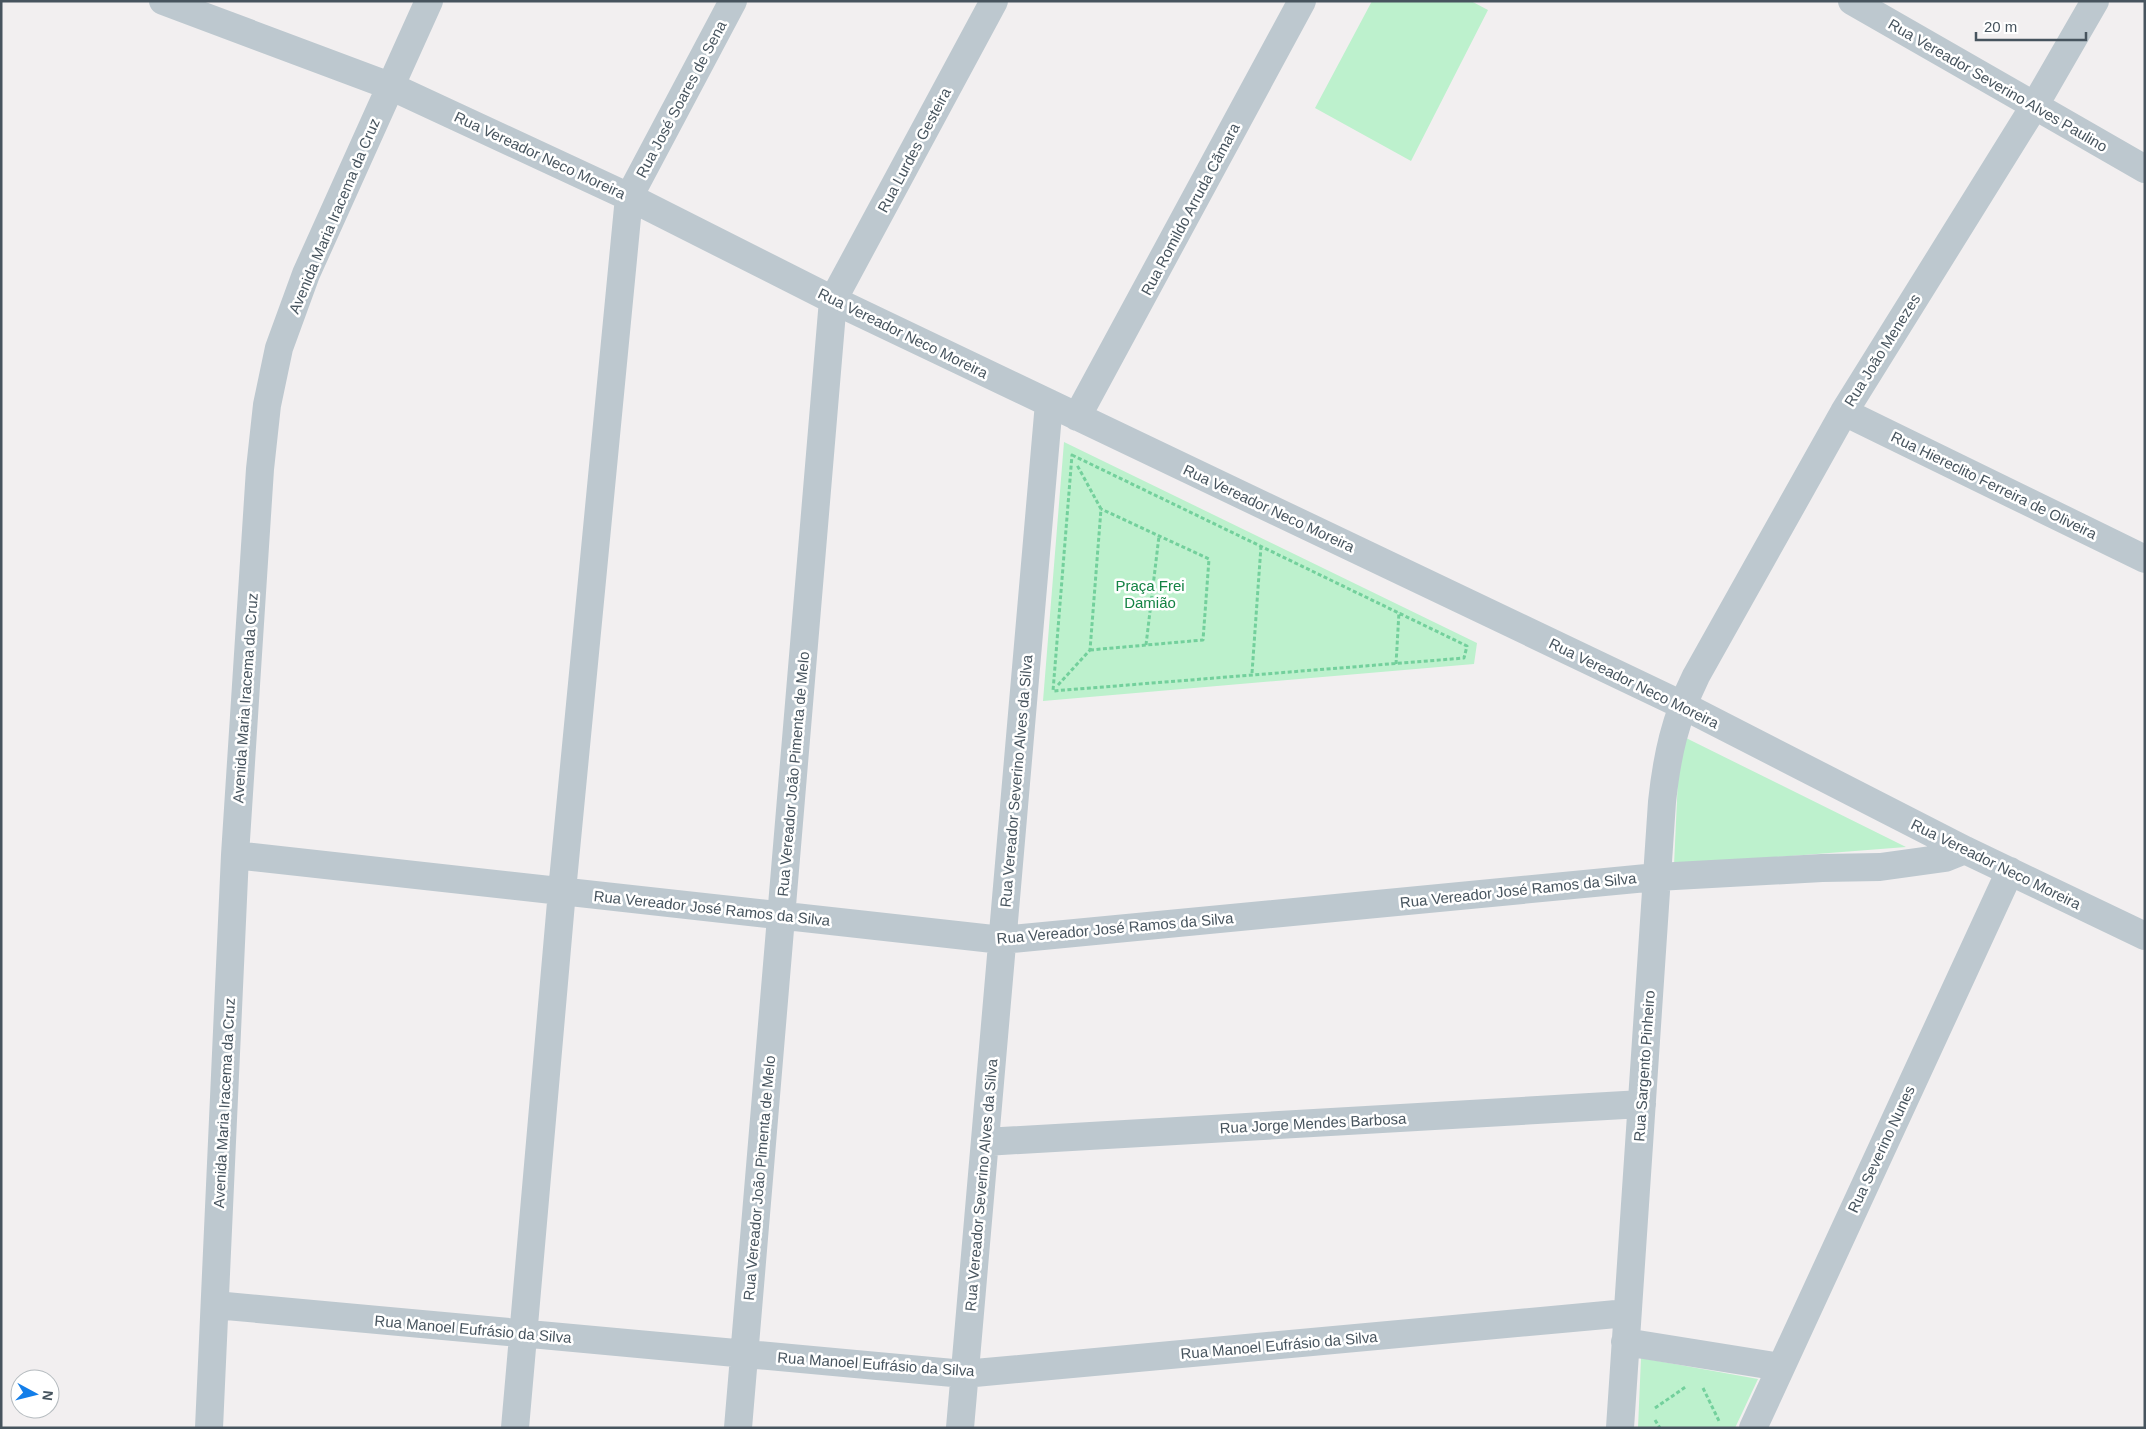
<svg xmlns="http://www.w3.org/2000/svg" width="2146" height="1429" font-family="Arial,sans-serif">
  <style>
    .green { fill: #bdf1cd }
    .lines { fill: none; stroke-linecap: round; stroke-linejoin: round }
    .path { stroke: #73d09c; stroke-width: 3; stroke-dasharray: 4 2.5; stroke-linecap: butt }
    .street { stroke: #bdc8cf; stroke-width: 28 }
    .labels { text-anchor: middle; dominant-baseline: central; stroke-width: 5; stroke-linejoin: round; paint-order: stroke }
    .street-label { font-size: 15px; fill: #47545e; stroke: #fff }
    .park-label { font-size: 15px; fill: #148344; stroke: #fff }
  </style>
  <rect width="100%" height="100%" fill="#f2eff0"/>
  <path class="green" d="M 1372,1 L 1471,1 L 1488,10 L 1411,161 L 1315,108 Z
    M 1064,442 L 1477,643 L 1474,664 L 1043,701 Z
    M 1680,735 L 1906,847 L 1674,865 Z
    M 1641,1358 L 1758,1379 L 1735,1428 L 1638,1428 Z"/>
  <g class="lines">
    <path class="path" d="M 1072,455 L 1467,646 L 1464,658 L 1053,691 Z
      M 1146,645 L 1159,536
      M 1090,650 L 1203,640 L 1209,559 L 1101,509
      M 1396,664 L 1399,612
      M 1252,673 L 1261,546
      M 1058,685 L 1090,650 L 1101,509 L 1077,465
      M 1703,1388 L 1720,1423
      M 1655,1408 L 1687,1386
      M 1655,1420 L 1660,1428"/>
    <path class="street" d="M 163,1 L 390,86 L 629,197 L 833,300 L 1682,705 L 1965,850 L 2145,936
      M 1852,1 L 2145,169
      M 1844,412 L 2145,559
      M 1077,417 L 1302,1
      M 235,855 L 1002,940 L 1657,877 L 1822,868 L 1880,867 L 1945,858 L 1965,850
      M 985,1142 L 1642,1104
      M 215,1305 L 964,1374 L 1627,1313
      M 1625,1342 L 1780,1367
      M 209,1428 L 235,855 L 260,469 L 267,405 L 279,348 L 306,274 L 429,1
      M 515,1428 L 562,891 L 629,197 L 733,1
      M 738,1428 L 833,300 L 994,1
      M 960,1428 L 1049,403
      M 1620,1428 L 1662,802 C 1667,755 1675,719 1696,676 L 1844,412 L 2035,105 L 2095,1
      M 1753,1428 L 2010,871"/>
  </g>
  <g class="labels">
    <g class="street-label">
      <text transform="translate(1998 85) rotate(30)">Rua Vereador Severino Alves Paulino</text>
      <text transform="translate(681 99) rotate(-62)">Rua José Soares de Sena</text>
      <text transform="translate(914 150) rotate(-62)">Rua Lurdes Gesteira</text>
      <text transform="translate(540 155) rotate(25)">Rua Vereador Neco Moreira</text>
      <text transform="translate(1190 209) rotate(-62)">Rua Romildo Arruda Cãmara</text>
      <text transform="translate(334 216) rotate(-67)">Avenida Maria Iracema da Cruz</text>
      <text transform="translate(903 333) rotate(26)">Rua Vereador Neco Moreira</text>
      <text transform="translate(1882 350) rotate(-58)">Rua João Menezes</text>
      <text transform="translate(1994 485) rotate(26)">Rua Hiereclito Ferreira de Oliveira</text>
      <text transform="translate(1269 508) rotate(25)">Rua Vereador Neco Moreira</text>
      <text transform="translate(1634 683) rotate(26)">Rua Vereador Neco Moreira</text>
      <text transform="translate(245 698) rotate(-86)">Avenida Maria Iracema da Cruz</text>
      <text transform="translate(793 774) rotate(-85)">Rua Vereador João Pimenta de Melo</text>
      <text transform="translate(1016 781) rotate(-85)">Rua Vereador Severino Alves da Silva</text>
      <text transform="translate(1996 864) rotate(26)">Rua Vereador Neco Moreira</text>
      <text transform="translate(1518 890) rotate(-6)">Rua Vereador José Ramos da Silva</text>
      <text transform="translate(712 908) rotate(6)">Rua Vereador José Ramos da Silva</text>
      <text transform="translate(1115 928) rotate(-5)">Rua Vereador José Ramos da Silva</text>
      <text transform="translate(1644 1066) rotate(-86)">Rua Sargento Pinheiro</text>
      <text transform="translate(224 1103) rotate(-87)">Avenida Maria Iracema da Cruz</text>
      <text transform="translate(1313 1123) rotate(-3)">Rua Jorge Mendes Barbosa</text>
      <text transform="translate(1881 1149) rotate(-65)">Rua Severino Nunes</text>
      <text transform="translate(759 1178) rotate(-85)">Rua Vereador João Pimenta de Melo</text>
      <text transform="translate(981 1185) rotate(-85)">Rua Vereador Severino Alves da Silva</text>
      <text transform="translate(473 1329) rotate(5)">Rua Manoel Eufrásio da Silva</text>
      <text transform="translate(1279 1345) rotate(-5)">Rua Manoel Eufrásio da Silva</text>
      <text transform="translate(876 1364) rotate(4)">Rua Manoel Eufrásio da Silva</text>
    </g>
    <g class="park-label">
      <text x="1150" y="585">Praça Frei<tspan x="1150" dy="17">Damião</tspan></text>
    </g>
  </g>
  <rect width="2146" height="1429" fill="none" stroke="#47545e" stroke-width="5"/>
  <g transform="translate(35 1394) rotate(97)"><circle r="24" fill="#ffffff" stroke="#b5bbbf"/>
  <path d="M0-4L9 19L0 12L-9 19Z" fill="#137ee9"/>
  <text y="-8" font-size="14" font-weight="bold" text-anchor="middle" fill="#47545e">N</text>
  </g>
  <path d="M1976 32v8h110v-8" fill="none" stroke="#47545e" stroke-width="2.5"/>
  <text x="1984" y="32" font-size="15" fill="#47545e" stroke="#ffffff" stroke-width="4" paint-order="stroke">20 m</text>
</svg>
